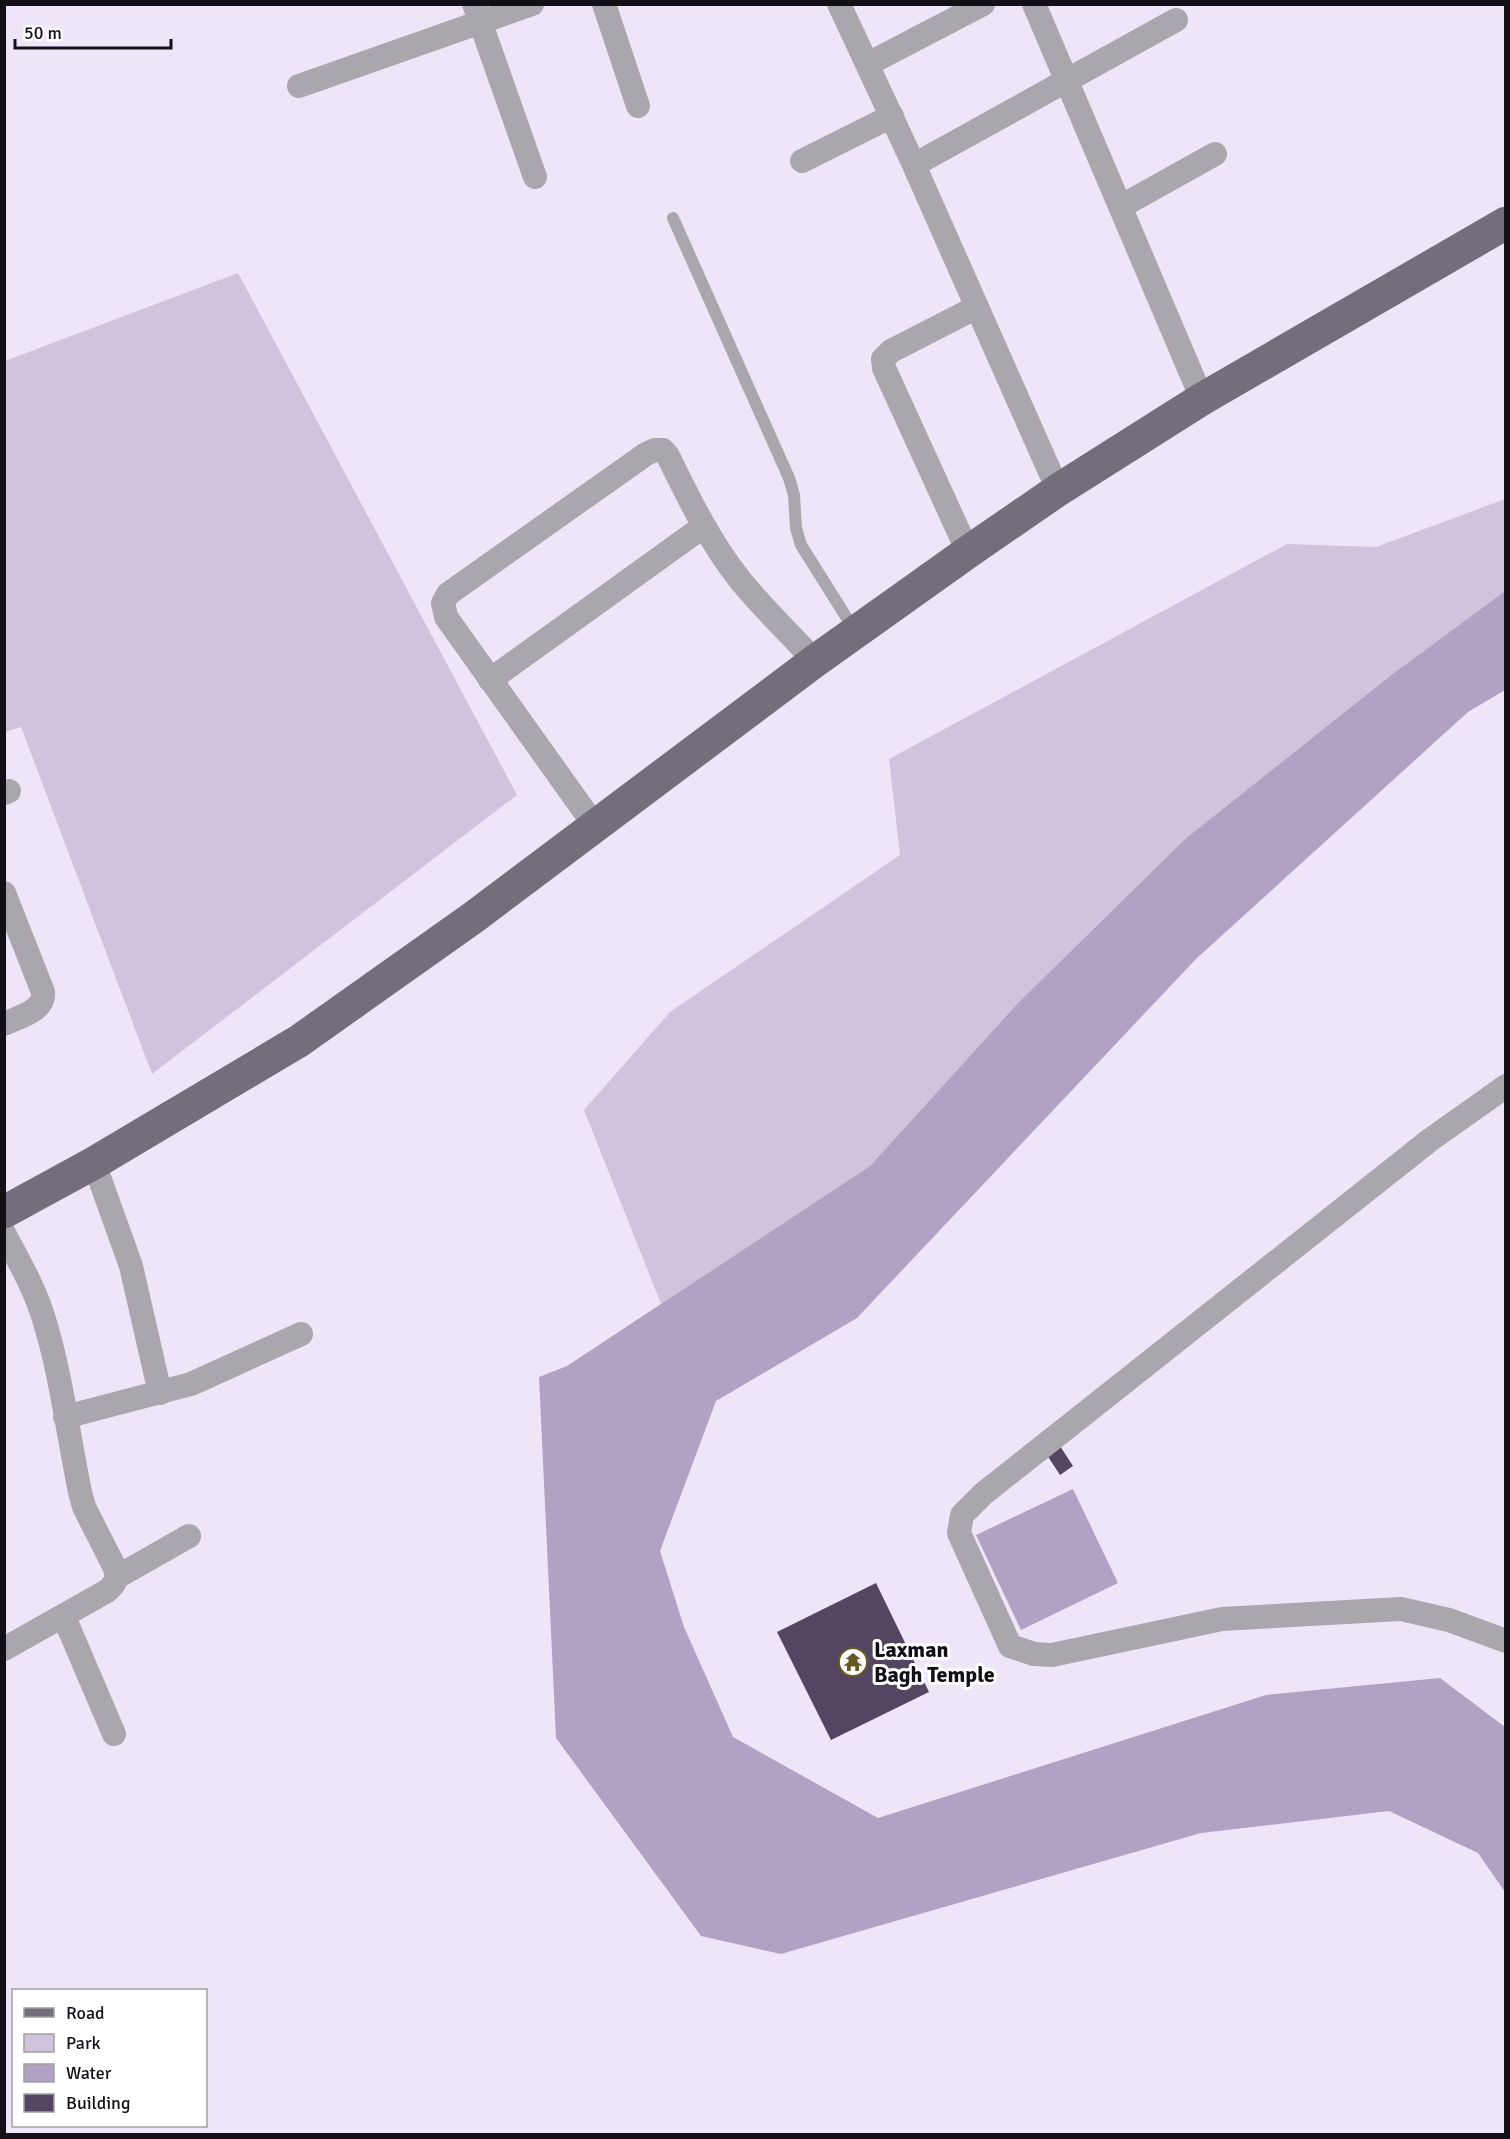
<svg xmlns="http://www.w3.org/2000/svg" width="1510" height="2139" font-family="Signika,sans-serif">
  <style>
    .green { fill: #d0c3de }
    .water { fill: #b1a2c3 }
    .building { fill: #544663 }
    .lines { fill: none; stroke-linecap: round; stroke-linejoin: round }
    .lane { stroke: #a9a6ad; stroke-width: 12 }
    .street { stroke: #a9a6ad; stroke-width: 24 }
    .primary { stroke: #746d7b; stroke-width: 33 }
    .labels { text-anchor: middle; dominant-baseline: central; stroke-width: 6; stroke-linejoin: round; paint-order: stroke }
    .poi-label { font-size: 22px; font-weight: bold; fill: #121016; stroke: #fff; text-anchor: start }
  </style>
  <rect width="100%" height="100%" fill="#eee6f8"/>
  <path class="green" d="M 238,273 L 517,795 L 152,1074 L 21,727 L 5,732 L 5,361 Z
    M 1505,499 L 1505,591 L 1390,676 L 1185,839 L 1017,1004 L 870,1166 L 661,1304 L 584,1110 L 670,1012 L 900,855 L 889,759 L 1287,544 L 1376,547 Z"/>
  <path class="water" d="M 1505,591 L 1505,690 L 1468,712 L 1196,959 L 857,1318 L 716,1401 L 660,1551 L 684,1627 L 733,1737 L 878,1818 L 1266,1695 L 1440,1678 L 1505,1727 L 1505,1892 L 1478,1853 L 1389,1811 L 1201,1833 L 781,1954 L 701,1936 L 556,1738 L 539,1377 L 567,1366 L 870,1166 L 1017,1004 L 1185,839 L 1390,676 Z
    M 1073,1489 L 1118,1583 L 1021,1630 L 976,1535 Z"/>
  <path class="building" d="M 1058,1443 L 1073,1466 L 1060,1475 L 1045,1452 Z
    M 876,1583 L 929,1692 L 831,1740 L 777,1632 Z"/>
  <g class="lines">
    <path class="lane" d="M 673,218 L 789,478 L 794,495 L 796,528 L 801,545 L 855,631"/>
    <path class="street" d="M 474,4 L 535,177
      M 604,4 L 638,106
      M 839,4 L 914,165 L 1058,490
      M 1034,4 L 1202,399
      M 868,64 L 983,4
      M 299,86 L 532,4
      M 802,161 L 892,116
      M 914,165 L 1176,20
      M 1120,207 L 1215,154
      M 968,552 L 884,368 L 883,359 L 891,351 L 977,307
      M 490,680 L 704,526
      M 4,793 L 9,791
      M 595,826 L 446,617 L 443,603 L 448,594 L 646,454 L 655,450 L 663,450 L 668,456 C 689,499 710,542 740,580 C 763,608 790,634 815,661
      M 4,893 L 43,992 C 45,1011 19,1017 4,1024
      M 1506,1086 L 1430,1140 L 983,1494 L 962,1515 L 959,1533 L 1010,1646 L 1034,1654 L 1052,1655 L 1222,1619 L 1401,1609 L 1449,1620 L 1506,1641
      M 94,1163 L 131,1266 L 160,1393
      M 4,1233 C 18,1260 34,1287 43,1316 C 61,1373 68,1434 80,1492 L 84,1507 L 115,1568 C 118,1579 115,1584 107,1591 L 4,1649
      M 65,1417 L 191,1384 L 301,1334
      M 117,1577 L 189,1536
      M 64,1617 L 114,1734"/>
    <path class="primary" d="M 4,1212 L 94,1163 L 299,1041 L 474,917 L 815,661 L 968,552 L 1058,490 L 1202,399 L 1506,223"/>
  </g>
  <defs>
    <g id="temple-ring" transform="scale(1.5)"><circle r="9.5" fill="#fff" stroke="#645825" stroke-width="1.5"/><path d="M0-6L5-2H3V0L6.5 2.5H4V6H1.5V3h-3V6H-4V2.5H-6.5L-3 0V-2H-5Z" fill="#645825"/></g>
  </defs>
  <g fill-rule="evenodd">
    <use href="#temple-ring" x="853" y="1662"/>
  </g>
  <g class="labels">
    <g class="poi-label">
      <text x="874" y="1649">Laxman<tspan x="874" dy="25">Bagh Temple</tspan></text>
    </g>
  </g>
  <rect width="1510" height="2139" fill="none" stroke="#121016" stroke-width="12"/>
  <rect x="12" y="1989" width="195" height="138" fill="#ffffff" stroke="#a09fa2" stroke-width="1.5"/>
  <rect x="24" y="2008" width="30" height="9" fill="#746d7b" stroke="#a09fa2" stroke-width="1.5"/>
  <text x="66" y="2019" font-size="18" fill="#121016">Road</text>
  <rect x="24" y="2034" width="30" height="18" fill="#d0c3de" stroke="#a09fa2" stroke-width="1.5"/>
  <text x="66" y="2049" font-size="18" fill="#121016">Park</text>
  <rect x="24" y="2064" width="30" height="18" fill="#b1a2c3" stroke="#a09fa2" stroke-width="1.5"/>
  <text x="66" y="2079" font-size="18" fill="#121016">Water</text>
  <rect x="24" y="2094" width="30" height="18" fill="#544663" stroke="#a09fa2" stroke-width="1.5"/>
  <text x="66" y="2109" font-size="18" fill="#121016">Building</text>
  <path d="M15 39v9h156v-9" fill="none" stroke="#121016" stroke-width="3"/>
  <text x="24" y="39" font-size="18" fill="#121016" stroke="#ffffff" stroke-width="4.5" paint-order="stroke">50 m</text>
</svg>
